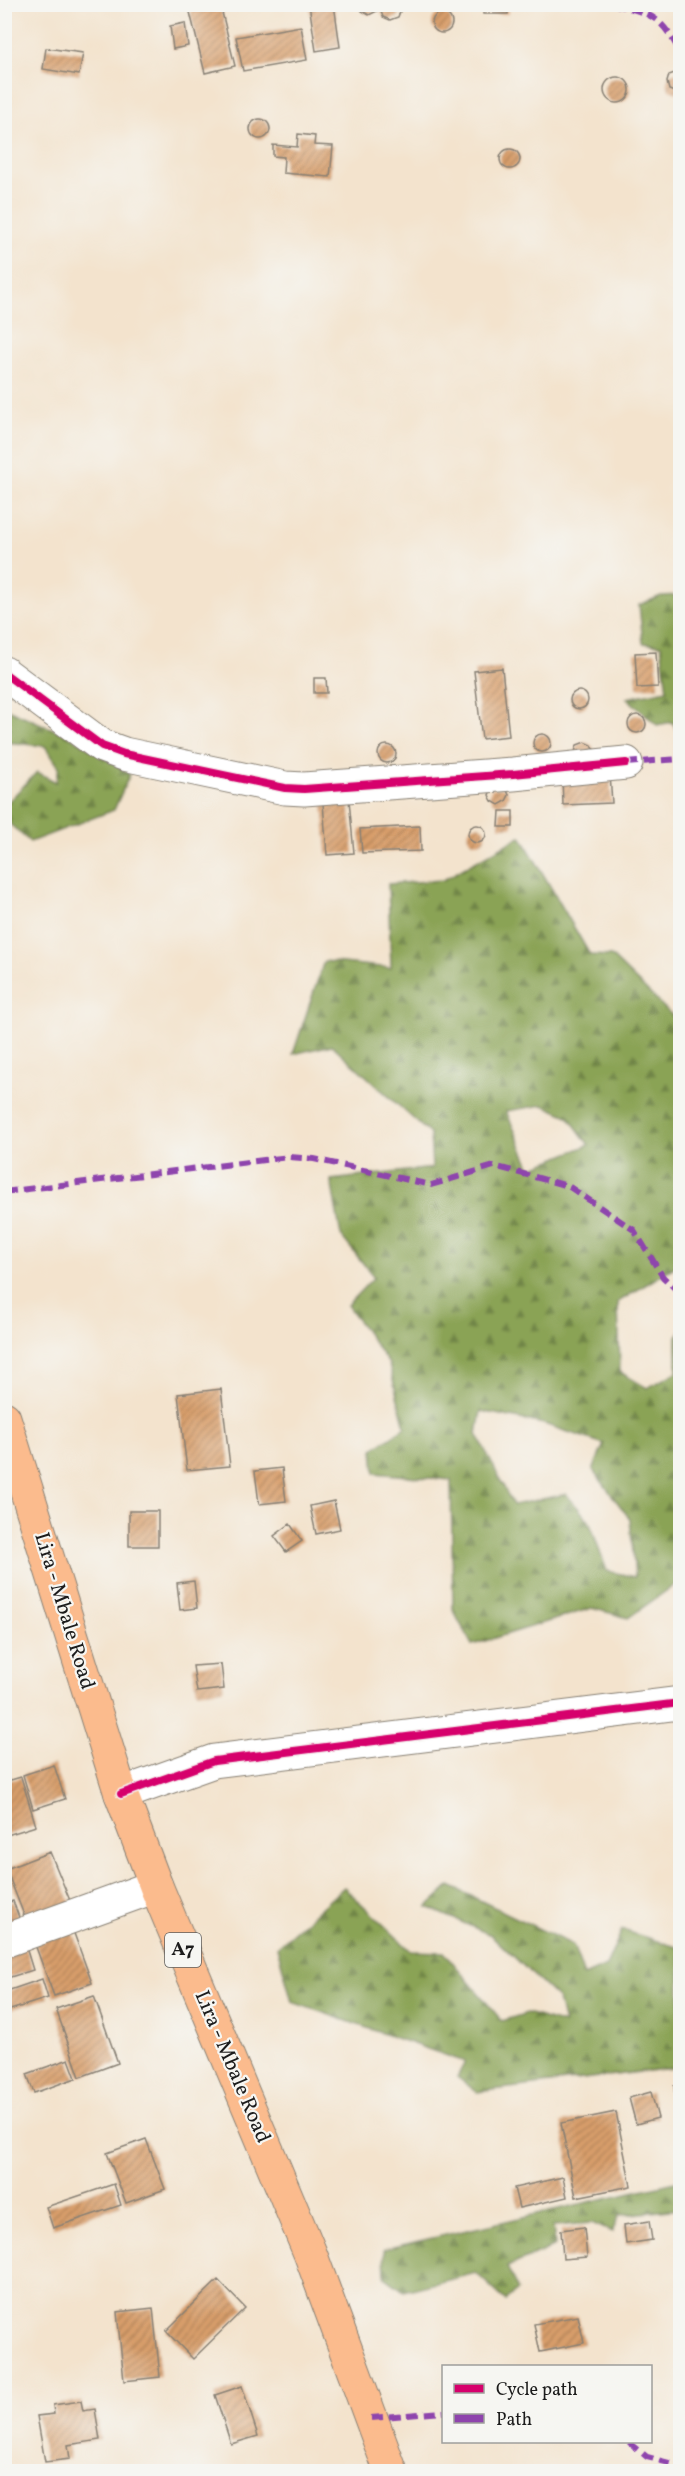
<svg xmlns="http://www.w3.org/2000/svg" width="685" height="2476" font-family="Vollkorn,serif">
  <style>
    .forest { fill: url(#forest-firs); stroke: #536038; stroke-width: 1.5; fill-rule: evenodd }
    .building { fill: url(#building-hatch) }
    .lines { fill: none; stroke-linecap: round; stroke-linejoin: round }
    .street-casing { stroke: #888074; stroke-width: 35 }
    .primary-casing { stroke: #888074; stroke-width: 35 }
    .street { stroke: #fff; stroke-width: 33 }
    .primary { stroke: #fbbb8d; stroke-width: 33 }
    .quiet { stroke: #8e44ad; stroke-width: 6; stroke-dasharray: 12 6; stroke-linecap: butt }
    .cycleway-casing { stroke: #f6f6f2; stroke-width: 11 }
    .cycleway { stroke: #d6006c; stroke-width: 8 }
    .labels { text-anchor: middle; dominant-baseline: central; stroke-width: 4.5; stroke-linejoin: round; paint-order: stroke }
    .shield { fill: #f6f6f2; stroke: #5d5d5c; stroke-width: 1.5 }
    .shield-label { font-size: 20px; font-weight: bold; fill: #1c1c1c }
    .street-label { font-size: 21px; fill: #1c1c1c; stroke: #f6f6f2 }
  </style>
  <defs>
    <pattern id="forest-firs" width="22" height="20" patternUnits="userSpaceOnUse" patternTransform="scale(1.5)"><rect width="22" height="20" fill="#8aa355"/><path d="M5 1l3.5 6h-7zM16 11l3.5 6h-7z" fill="#708446"/></pattern>
    <pattern id="building-hatch" width="6" height="6" patternUnits="userSpaceOnUse" patternTransform="scale(1.5)"><rect width="6" height="6" fill="#d89e6b"/><path d="M-1 1l2-2M0 6l6-6M5 7l2-2" fill="none" stroke="#ae8057"/></pattern>
  </defs>
  <rect width="100%" height="100%" fill="#f6f6f2"/>
  <filter id="ink" filterUnits="userSpaceOnUse"><feTurbulence type="fractalNoise" baseFrequency=".0167" numOctaves="2"/><feDisplacementMap in="SourceGraphic" scale="12" xChannelSelector="R" yChannelSelector="G"/><feConvolveMatrix kernelMatrix="1 2 1 2 8 2 1 2 1" color-interpolation-filters="sRGB"/></filter>
  <filter id="wash" filterUnits="userSpaceOnUse"><feTurbulence type="fractalNoise" baseFrequency=".008" numOctaves="4" result="noise"/><feDisplacementMap in="SourceGraphic" scale="24" xChannelSelector="R" yChannelSelector="G"/><feGaussianBlur stdDeviation="1.35" result="paint"/><feColorMatrix in="noise" values="0 0 0 0 0 0 0 0 0 0 0 0 0 0 0 0 0 1.4 0 .05"/><feComposite in="paint" operator="in"/></filter>
  <g filter="url(#wash)">
    <rect width="100%" height="100%" fill="#f3e3cd"/>
    <path class="forest" d="M 680,595 L 680,734 L 672,722 L 657,725 L 627,698 L 667,690 L 661,645 L 643,643 L 639,605 L 661,596 Z
      M 5,708 L 73,738 L 130,774 L 114,810 L 30,842 L 5,820 L 5,805 L 37,772 L 56,782 L 59,767 L 45,746 L 5,742 Z
      M 521,836 L 590,955 L 611,956 L 680,1023 L 679,1264 L 618,1302 L 620,1372 L 647,1388 L 677,1372 L 677,1336 L 680,1332 L 680,1581 L 628,1618 L 592,1608 L 472,1645 L 453,1610 L 451,1480 L 375,1473 L 373,1449 L 405,1427 L 389,1364 L 347,1305 L 374,1277 L 341,1236 L 331,1180 L 432,1168 L 430,1134 L 332,1045 L 293,1054 L 324,961 L 391,968 L 388,884 L 443,880 ZM 543,1105 L 568,1116 L 589,1145 L 531,1168 L 506,1111 ZM 481,1411 L 544,1424 L 604,1444 L 593,1470 L 630,1519 L 635,1577 L 607,1571 L 589,1521 L 566,1494 L 513,1505 L 477,1434 Z
      M 450,1886 L 573,1945 L 584,1976 L 606,1966 L 622,1930 L 680,1948 L 680,2067 L 477,2092 L 457,2077 L 465,2062 L 292,2002 L 277,1947 L 344,1887 L 411,1951 L 444,1952 L 502,2021 L 527,2013 L 564,2024 L 558,1999 L 491,1935 L 427,1907 Z
      M 680,2181 L 680,2209 L 620,2215 L 612,2232 L 592,2223 L 553,2226 L 555,2246 L 507,2267 L 518,2290 L 505,2300 L 476,2273 L 404,2291 L 385,2277 L 384,2249 Z"/>
    <g id="blocks">
      <path class="building" d="M 188,4 L 220,4 L 235,66 L 205,73 Z
        M 309,4 L 334,4 L 340,47 L 316,51 Z
        M 358,4 L 379,4 L 377,11 L 369,15 L 362,11 Z
        M 382,4 L 399,4 L 401,9 L 398,17 L 390,20 L 383,17 L 380,9 Z
        M 483,4 L 508,4 L 508,14 L 483,14 Z
        M432 23a10 10 0 1 1 20 0a10 10 0 1 1-20 0Z
        M 185,23 L 188,46 L 173,49 L 170,26 Z
        M 301,26 L 307,60 L 243,71 L 236,37 Z
        M 46,48 L 83,53 L 79,75 L 43,69 Z
        M 677,72 L 680,73 L 680,92 L 677,93 L 669,90 L 667,82 L 669,75 Z
        M604 90a13 13 0 1 1 26 0a13 13 0 1 1-26 0Z
        M250 129a10 10 0 1 1 20 0a10 10 0 1 1-20 0Z
        M 298,134 L 315,136 L 314,145 L 333,146 L 330,177 L 283,173 L 284,157 L 273,156 L 273,145 L 297,147 Z
        M500 159a10 10 0 1 1 20 0a10 10 0 1 1-20 0Z
        M 656,652 L 658,687 L 637,688 L 635,653 Z
        M 502,668 L 509,736 L 482,739 L 474,671 Z
        M 314,678 L 326,678 L 327,693 L 314,693 Z
        M570 700a9 9 0 1 1 18 0a9 9 0 1 1-18 0Z
        M628 724a9 9 0 1 1 18 0a9 9 0 1 1-18 0Z
        M533 743a9 9 0 1 1 18 0a9 9 0 1 1-18 0Z
        M 585,742 L 592,745 L 595,752 L 575,752 L 577,745 Z
        M378 754a9 9 0 1 1 18 0a9 9 0 1 1-18 0Z
        M 610,774 L 612,803 L 563,805 L 562,776 Z
        M 492,788 L 506,788 L 509,795 L 506,801 L 499,805 L 492,801 L 489,795 Z
        M 349,800 L 354,853 L 327,855 L 323,803 Z
        M 500,811 L 513,811 L 513,827 L 499,827 Z
        M468 834a9 9 0 1 1 18 0a9 9 0 1 1-18 0Z
        M 420,826 L 421,851 L 362,853 L 360,829 Z
        M 221,1389 L 230,1466 L 187,1470 L 178,1394 Z
        M 282,1468 L 286,1501 L 259,1504 L 255,1471 Z
        M 334,1501 L 340,1529 L 316,1534 L 310,1506 Z
        M 129,1511 L 158,1511 L 158,1546 L 129,1546 Z
        M 290,1524 L 302,1541 L 286,1552 L 274,1536 Z
        M 194,1581 L 197,1608 L 180,1610 L 177,1583 Z
        M 221,1664 L 224,1689 L 197,1692 L 193,1666 Z
        M 54,1765 L 65,1799 L 33,1809 L 23,1775 Z
        M 21,1777 L 36,1826 L 4,1836 L 4,1782 Z
        M 50,1852 L 71,1903 L 26,1920 L 6,1869 Z
        M 13,1901 L 20,1920 L 4,1925 L 4,1904 Z
        M 71,1925 L 92,1983 L 54,1996 L 33,1939 Z
        M 24,1941 L 33,1970 L 4,1979 L 4,1948 Z
        M 42,1979 L 48,1998 L 4,2012 L 4,1992 Z
        M 94,1996 L 118,2063 L 80,2077 L 56,2009 Z
        M 69,2059 L 76,2078 L 34,2093 L 27,2074 Z
        M 680,2085 L 680,2132 L 678,2132 L 674,2086 Z
        M 651,2092 L 658,2118 L 636,2124 L 629,2098 Z
        M 616,2112 L 631,2186 L 576,2197 L 561,2123 Z
        M 146,2139 L 165,2189 L 126,2203 L 107,2153 Z
        M 563,2177 L 567,2197 L 519,2208 L 514,2188 Z
        M 114,2184 L 121,2205 L 53,2228 L 46,2207 Z
        M 649,2221 L 652,2240 L 626,2244 L 624,2225 Z
        M 584,2227 L 587,2257 L 563,2259 L 561,2230 Z
        M 218,2280 L 245,2308 L 193,2359 L 166,2331 Z
        M 153,2308 L 160,2377 L 124,2381 L 117,2312 Z
        M 578,2316 L 584,2343 L 540,2352 L 534,2324 Z
        M 242,2386 L 258,2436 L 231,2444 L 215,2395 Z
        M 81,2401 L 83,2411 L 95,2409 L 100,2440 L 68,2445 L 70,2459 L 45,2462 L 37,2416 L 54,2414 L 53,2405 Z"/>
    </g>
  </g>
  <g filter="url(#ink)">
    <use href="#blocks" fill-opacity="0" stroke="#888074" stroke-width="1.5"/>
    <g class="lines">
      <g class="street-casing">
        <path id="street" d="M 4,673 L 102,746 L 124,754 L 285,788 L 304,789 L 513,774 L 626,763
          M 121,1794 L 214,1761 L 680,1703
          M 4,1941 L 156,1886"/>
      </g>
      <g class="primary-casing">
        <path id="primary" d="M 4,1418 L 121,1794 L 156,1886 L 310,2253 L 391,2472"/>
      </g>
      <use href="#street" class="street"/>
      <use href="#primary" class="primary"/>
      <path class="quiet" d="M 612,4 C 651,13 661,16 680,52
        M 626,763 L 680,759
        M 4,1192 L 289,1157 L 314,1159 L 431,1185 L 494,1166 L 568,1186 L 634,1230 L 663,1277 L 680,1293
        M 371,2418 L 444,2412
        M 629,2442 L 647,2457 L 680,2466"/>
      <g class="cycleway-casing">
        <path id="cycleway" d="M 4,673 L 102,746 L 124,754 L 285,788 L 304,789 L 513,774 L 626,763
          M 121,1794 L 214,1761 L 680,1703"/>
      </g>
      <use href="#cycleway" class="cycleway"/>
    </g>
  </g>
  <g class="labels">
    <rect class="shield" x="165" y="1933" width="36" height="34" rx="4.5"/>
    <g class="shield-label">
      <text x="183" y="1950">A7</text>
    </g>
    <g class="street-label">
      <text transform="translate(64 1611) rotate(73)">Lira - Mbale Road</text>
      <text transform="translate(232 2067) rotate(67)">Lira - Mbale Road</text>
    </g>
  </g>
  <rect width="685" height="2476" fill="none" stroke="#f6f6f2" stroke-width="24"/>
  <rect x="442" y="2365" width="210" height="78" fill="#f6f6f2" stroke="#9f9f9c" stroke-width="1.5"/>
  <rect x="454" y="2384" width="30" height="9" fill="#d6006c" stroke="#9f9f9c" stroke-width="1.5"/>
  <text x="496" y="2395" font-size="18" fill="#1c1c1c">Cycle path</text>
  <rect x="454" y="2414" width="30" height="9" fill="#8e44ad" stroke="#9f9f9c" stroke-width="1.5"/>
  <text x="496" y="2425" font-size="18" fill="#1c1c1c">Path</text>
</svg>
